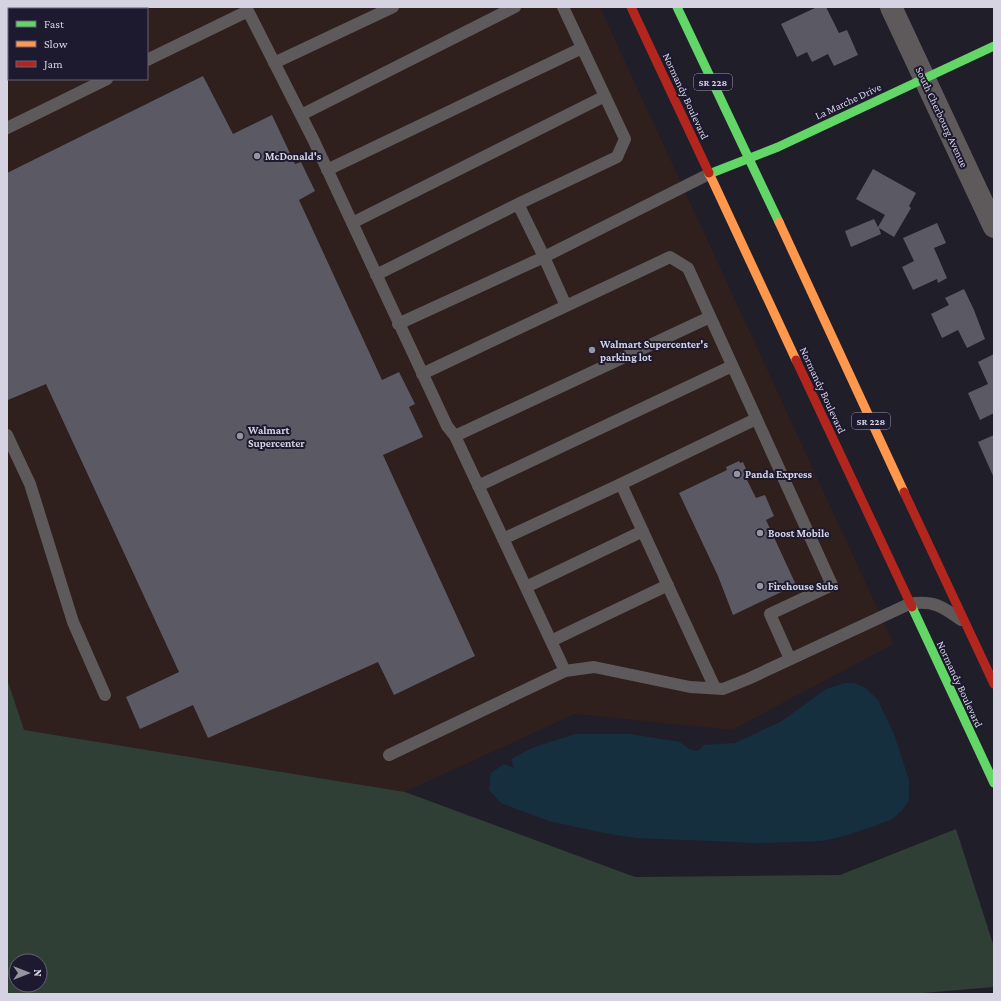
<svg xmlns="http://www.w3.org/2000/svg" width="1001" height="1001" font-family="'Crimson Pro',serif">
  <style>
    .commercial { fill: #2f1f1d; fill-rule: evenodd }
    .green { fill: #303f35; fill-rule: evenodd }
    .water { fill: #162f3e }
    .building { fill: #5b5a64 }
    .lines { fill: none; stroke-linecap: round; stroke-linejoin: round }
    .lane { stroke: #5e5a5c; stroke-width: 12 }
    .street { stroke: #5e5a5c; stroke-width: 22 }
    .fast { stroke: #63d668; stroke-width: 9 }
    .slow { stroke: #ff974d; stroke-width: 9 }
    .jam { stroke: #b3261e; stroke-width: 9 }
    .poi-dot { fill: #9694a1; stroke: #1d192e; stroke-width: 1.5 }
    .labels { text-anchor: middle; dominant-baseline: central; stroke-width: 4; stroke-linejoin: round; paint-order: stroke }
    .shield { fill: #1d192e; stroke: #9e9bac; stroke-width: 1 }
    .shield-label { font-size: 10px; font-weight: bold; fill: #d5d3e2 }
    .street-label { font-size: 11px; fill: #d5d3e2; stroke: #1d192e }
    .poi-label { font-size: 11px; font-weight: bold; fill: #d5d3e2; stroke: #1d192e; text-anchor: start }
  </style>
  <rect width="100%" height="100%" fill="#201e29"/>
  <path class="commercial" d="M 7,7 L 600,7 L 894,644 L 732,730 L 575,714 L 405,792 L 24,730 L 7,679 ZM 9,9 L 147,9 L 147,79 L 9,79 Z"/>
  <path class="green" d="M 7,679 L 24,730 L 405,792 L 635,877 L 840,875 L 956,829 L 994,947 L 994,987 L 911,994 L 7,994 ZM 16,961 L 40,961 L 40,985 L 16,985 Z"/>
  <path class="water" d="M 845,683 L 854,683 L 866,688 L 878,700 L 894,734 L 909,780 L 909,800 L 902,811 L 891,820 L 851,834 L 823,841 L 758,843 L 637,838 L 609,834 L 549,821 L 501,803 L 489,790 L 491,773 L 504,764 L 514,768 L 511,759 L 532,748 L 575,734 L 630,734 L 680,742 L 689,749 L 698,751 L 704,745 L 735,743 L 782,721 L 826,689 Z"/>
  <path class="building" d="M 817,7 L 826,7 L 839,33 L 847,30 L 858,55 L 834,66 L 828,54 L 812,62 L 807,52 L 797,57 L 781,24 Z
    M 203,76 L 233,134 L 272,115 L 295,164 L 301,162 L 315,191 L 299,200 L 382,380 L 399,372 L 415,404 L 409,407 L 423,437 L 383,455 L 475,656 L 394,695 L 378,662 L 208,738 L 193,705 L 140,729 L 126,697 L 179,672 L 46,384 L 8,400 L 7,399 L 7,173 Z
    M 873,169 L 916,193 L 909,206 L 911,208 L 894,237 L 879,228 L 881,234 L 851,247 L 845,231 L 874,219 L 878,227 L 885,215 L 856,199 Z
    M 937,223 L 946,243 L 934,248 L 947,278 L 938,283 L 937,279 L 913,290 L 902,267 L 914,261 L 903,238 Z
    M 964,289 L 974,310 L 985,339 L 967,348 L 958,330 L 942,338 L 931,314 L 949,305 L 945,298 Z
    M 994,354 L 994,413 L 980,420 L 968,393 L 988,384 L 978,362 Z
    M 994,435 L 994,478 L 978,442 Z
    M 739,461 L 740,463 L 743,462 L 749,476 L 746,478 L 756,498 L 765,495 L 774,516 L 766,520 L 796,585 L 733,615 L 718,576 L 679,493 L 727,470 L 726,467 Z"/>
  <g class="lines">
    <path class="lane" d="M 135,9 L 139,7
      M 147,60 L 248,11 L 313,139 L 447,426 L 455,436 L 565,671 L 594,667 L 690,687 L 723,689 L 748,679 L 909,604 C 933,600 942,606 961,620
      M 274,63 L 393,7
      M 7,69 L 9,68
      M 301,115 L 515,7
      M 7,128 L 107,79
      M 327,170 L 582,48
      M 709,174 L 544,257 L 566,306 L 670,257 L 688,268 L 832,585 L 770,614 L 790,659
      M 352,223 L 605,96
      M 376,275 L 518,204
      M 398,324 L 544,257 L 518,204 L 617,157 L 625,139 L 563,7
      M 422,374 L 566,306
      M 7,435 L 30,484 L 73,622 L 105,695
      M 455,436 L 710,317
      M 478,486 L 732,366
      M 503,539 L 621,484
      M 526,587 L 643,531
      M 551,641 L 668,585
      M 715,688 L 621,484 L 756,419
      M 389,755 L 565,671"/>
    <path class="street" d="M 891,7 L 994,227"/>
    <path class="fast" d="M 677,7 L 779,222
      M 709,174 L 778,147 L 994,46
      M 912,607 L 994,783"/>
    <path class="slow" d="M 709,173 L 796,360
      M 779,222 L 904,492"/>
    <path class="jam" d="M 631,7 L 709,173
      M 796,360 L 912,607
      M 904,492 L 994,684"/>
  </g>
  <g class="poi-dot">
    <circle cx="257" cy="156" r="4"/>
    <circle cx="592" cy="350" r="4"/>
    <circle cx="240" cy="436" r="4"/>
    <circle cx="737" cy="474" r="4"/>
    <circle cx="760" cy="533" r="4"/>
    <circle cx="760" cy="586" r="4"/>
  </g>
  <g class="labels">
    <g class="shield">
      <rect x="694" y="74" width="38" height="16" rx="3"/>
      <rect x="852" y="413" width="38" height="16" rx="3"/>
    </g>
    <g class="shield-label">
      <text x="713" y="82">SR 228</text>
      <text x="871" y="421">SR 228</text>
    </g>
    <g class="street-label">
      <text transform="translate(686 96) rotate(65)">Normandy Boulevard</text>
      <text transform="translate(848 101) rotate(-25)">La Marche Drive</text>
      <text transform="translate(942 117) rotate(65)">South Cherbourg Avenue</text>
      <text transform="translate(823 390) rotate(65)">Normandy Boulevard</text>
      <text transform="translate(960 684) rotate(65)">Normandy Boulevard</text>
    </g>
    <g class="poi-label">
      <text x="265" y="156">McDonald's</text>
      <text x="600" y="344">Walmart Supercenter's<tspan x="600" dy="13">parking lot</tspan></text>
      <text x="248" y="430">Walmart<tspan x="248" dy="13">Supercenter</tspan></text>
      <text x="745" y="474">Panda Express</text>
      <text x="768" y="533">Boost Mobile</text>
      <text x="768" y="586">Firehouse Subs</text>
    </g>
  </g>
  <rect width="1001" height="1001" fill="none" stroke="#d5d3e2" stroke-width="16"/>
  <rect x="8" y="8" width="140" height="72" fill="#1d192e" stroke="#676376"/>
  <rect x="16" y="21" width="20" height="6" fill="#63d668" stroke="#676376"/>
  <text x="44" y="28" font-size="12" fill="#d5d3e2">Fast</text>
  <rect x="16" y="41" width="20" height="6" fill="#ff974d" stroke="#676376"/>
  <text x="44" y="48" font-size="12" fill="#d5d3e2">Slow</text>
  <rect x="16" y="61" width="20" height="6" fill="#b3261e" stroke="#676376"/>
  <text x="44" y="68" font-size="12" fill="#d5d3e2">Jam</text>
  <g transform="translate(28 973) rotate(90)"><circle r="19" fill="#1d192e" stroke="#676376"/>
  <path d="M0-3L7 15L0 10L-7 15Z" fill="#9694a1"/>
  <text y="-6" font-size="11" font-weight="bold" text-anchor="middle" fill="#d5d3e2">N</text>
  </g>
</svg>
